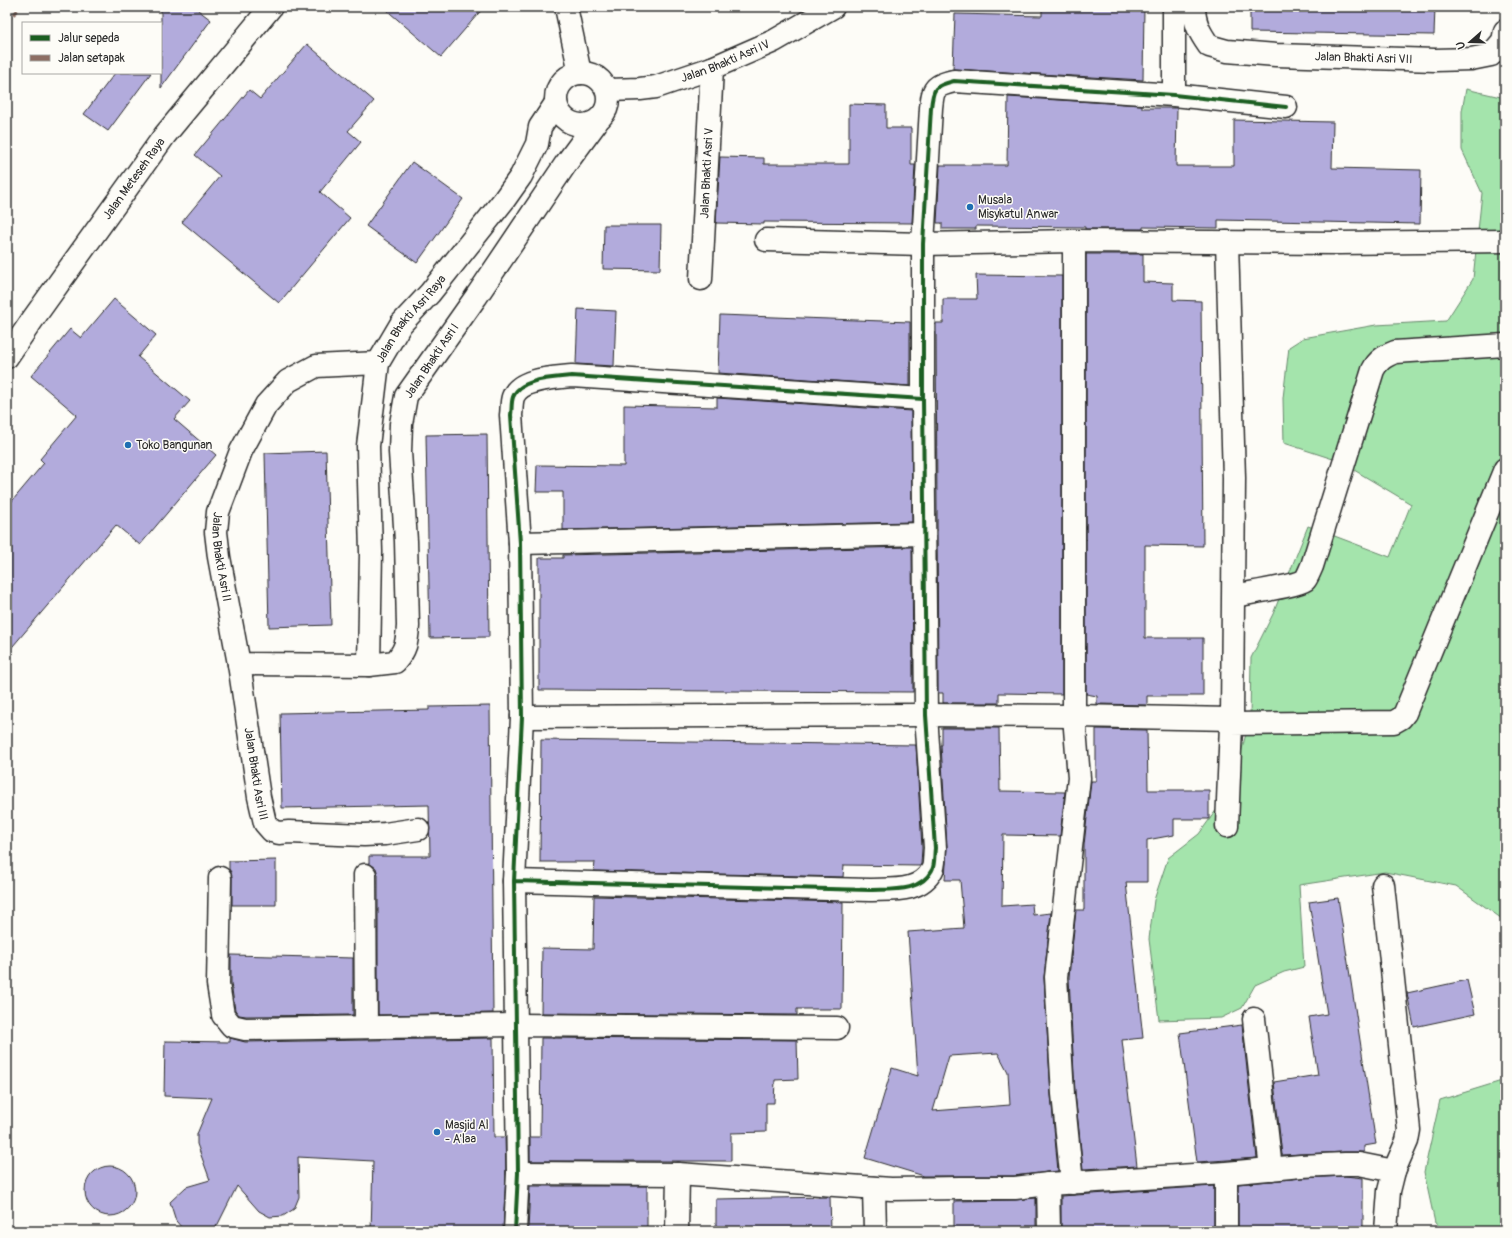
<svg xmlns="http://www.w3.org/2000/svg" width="1512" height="1238" font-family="Pangolin,sans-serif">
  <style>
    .green { fill: #a4e4ac; stroke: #68886c }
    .building { fill: #b2abdc; stroke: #2b2b2b; fill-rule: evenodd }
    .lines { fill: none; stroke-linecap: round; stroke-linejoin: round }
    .minor-casing { stroke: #2b2b2b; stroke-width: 25 }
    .secondary-casing { stroke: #2b2b2b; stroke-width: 25 }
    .minor { stroke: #fdfcf7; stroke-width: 22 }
    .secondary { stroke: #fdfcf7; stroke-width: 22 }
    .quiet { stroke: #8d6e63; stroke-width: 3; stroke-dasharray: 6 3; stroke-linecap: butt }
    .cycleway-casing { stroke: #fdfcf7; stroke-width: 6 }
    .cycleway { stroke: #1b5e20; stroke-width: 4 }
    .poi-dot { fill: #1f6fb2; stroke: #fdfcf7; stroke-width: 1.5 }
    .labels { text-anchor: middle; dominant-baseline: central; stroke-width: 3; stroke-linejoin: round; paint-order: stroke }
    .street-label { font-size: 12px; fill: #2b2b2b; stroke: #fdfcf7 }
    .poi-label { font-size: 12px; fill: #2b2b2b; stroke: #fdfcf7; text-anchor: start }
  </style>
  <rect width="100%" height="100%" fill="#fdfcf7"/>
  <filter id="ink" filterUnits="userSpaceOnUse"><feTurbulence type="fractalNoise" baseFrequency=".025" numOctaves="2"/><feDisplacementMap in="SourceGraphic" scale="8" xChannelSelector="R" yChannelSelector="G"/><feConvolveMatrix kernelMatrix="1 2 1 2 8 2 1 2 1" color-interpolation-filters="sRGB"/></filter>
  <g filter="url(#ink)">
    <path class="green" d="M 1466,89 L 1505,98 L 1505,921 L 1456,886 L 1385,872 L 1299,885 L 1304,967 L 1284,972 L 1255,985 L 1242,1008 L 1221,1018 L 1159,1020 L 1149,939 L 1154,900 L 1168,858 L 1199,834 L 1232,788 L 1250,718 L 1251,658 L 1273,614 L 1308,526 L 1390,557 L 1411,504 L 1339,461 L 1284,443 L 1283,398 L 1289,347 L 1303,338 L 1376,325 L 1446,321 L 1473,279 L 1482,193 L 1462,150 L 1462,111 Z
      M 1505,1080 L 1505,1231 L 1445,1231 L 1435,1223 L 1424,1172 L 1440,1100 Z"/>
    <path class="building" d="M 161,7 L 194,7 L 211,20 L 161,88 Z
      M 383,7 L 484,7 L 441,57 Z
      M 1042,7 L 1144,7 L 1143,80 L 953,69 L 955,14 L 1042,16 Z
      M 1250,7 L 1435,7 L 1434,35 L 1250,32 Z
      M 307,44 L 374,101 L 348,131 L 361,142 L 320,192 L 350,218 L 279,303 L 182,222 L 220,176 L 195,155 L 249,90 L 260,99 Z
      M 115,73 L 151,73 L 108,131 L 84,114 Z
      M 1008,97 L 1142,105 L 1142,108 L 1177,108 L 1176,166 L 1234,166 L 1234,120 L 1333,122 L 1332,168 L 1421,170 L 1420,224 L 1218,220 L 1218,228 L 1143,227 L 1143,229 L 1085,229 L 1085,227 L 976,226 L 976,229 L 942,229 L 942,223 L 937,223 L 940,165 L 1007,165 Z
      M 849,104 L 886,105 L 886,128 L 911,128 L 911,165 L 915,165 L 912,223 L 764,222 L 764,224 L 716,223 L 720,157 L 764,158 L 764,164 L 849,164 Z
      M 412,162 L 463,199 L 417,263 L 366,226 Z
      M 604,225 L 661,225 L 660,270 L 603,269 Z
      M 1086,254 L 1143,254 L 1143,282 L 1173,283 L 1173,300 L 1201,301 L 1203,546 L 1145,545 L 1145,638 L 1203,638 L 1203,696 L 1147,696 L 1147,705 L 1097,704 L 1097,696 L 1086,694 Z
      M 976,275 L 1062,276 L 1062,694 L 999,693 L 999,703 L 943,703 L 943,693 L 938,693 L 936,323 L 943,323 L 943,299 L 977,299 Z
      M 114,299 L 156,335 L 138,357 L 190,401 L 174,419 L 216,455 L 140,545 L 116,525 L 7,653 L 7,507 L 44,463 L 40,459 L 77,415 L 31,376 L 70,329 L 81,338 Z
      M 578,309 L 616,311 L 614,366 L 576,364 Z
      M 720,315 L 910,322 L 910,386 L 718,373 Z
      M 717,398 L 911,411 L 912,522 L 563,530 L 563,492 L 536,492 L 537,465 L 624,466 L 624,405 L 717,407 Z
      M 487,434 L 489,637 L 430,638 L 426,435 Z
      M 326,451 L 331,625 L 269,627 L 265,453 Z
      M 912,547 L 913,692 L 539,690 L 539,558 L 563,558 L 563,555 Z
      M 490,706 L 493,1013 L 378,1015 L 378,875 L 376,868 L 369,863 L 369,856 L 430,856 L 429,805 L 282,808 L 280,713 L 429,710 L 429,707 Z
      M 942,728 L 999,728 L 1000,791 L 1065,792 L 1060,836 L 1003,835 L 1002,906 L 1032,904 L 1033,915 L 1051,913 L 1044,978 L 1051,1095 L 1058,1171 L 1014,1176 L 924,1176 L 865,1158 L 892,1068 L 918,1076 L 908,932 L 964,928 L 960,880 L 945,880 L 947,847 L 941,745 L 942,745 ZM 998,1053 L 1008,1072 L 1010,1105 L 933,1111 L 949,1056 Z
      M 1096,729 L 1147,730 L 1148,790 L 1209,790 L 1209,819 L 1174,819 L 1174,835 L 1147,840 L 1147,882 L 1126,882 L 1143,1038 L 1122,1040 L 1137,1166 L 1083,1169 L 1075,1093 L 1069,977 L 1076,910 L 1084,910 L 1084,845 L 1091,781 L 1096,781 Z
      M 541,740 L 916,745 L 922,848 L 921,864 L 920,866 L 844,865 L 843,877 L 594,871 L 595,862 L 540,862 Z
      M 276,860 L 276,905 L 232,905 L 232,878 L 231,872 L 229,869 L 229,861 Z
      M 594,896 L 843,902 L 842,1009 L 797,1009 L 797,1015 L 541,1013 L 542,948 L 593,949 Z
      M 1338,898 L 1376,1144 L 1364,1146 L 1364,1152 L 1344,1152 L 1282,1155 L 1274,1082 L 1318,1075 L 1309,1017 L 1327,1014 L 1309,902 Z
      M 231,955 L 353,958 L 353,1015 L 246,1016 L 239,1015 L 235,1010 L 231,983 Z
      M 1467,980 L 1475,1014 L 1414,1027 L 1407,993 Z
      M 1242,1025 L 1257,1158 L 1197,1162 L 1180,1033 Z
      M 230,1038 L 245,1042 L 493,1038 L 494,1137 L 505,1137 L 506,1173 L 503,1231 L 371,1231 L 373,1161 L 298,1157 L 299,1197 L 294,1209 L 283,1216 L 270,1217 L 259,1211 L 237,1186 L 217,1226 L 210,1231 L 188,1231 L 182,1228 L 176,1221 L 170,1202 L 186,1187 L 210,1180 L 197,1144 L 197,1134 L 212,1098 L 164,1096 L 165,1041 L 230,1042 Z
      M 541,1038 L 797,1040 L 798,1079 L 775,1080 L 774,1103 L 766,1103 L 766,1132 L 731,1133 L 731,1161 L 530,1161 L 530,1137 L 540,1137 Z
      M85 1191a25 25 0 1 1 50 0a25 25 0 1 1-50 0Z
      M 1345,1176 L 1363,1178 L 1363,1231 L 1238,1231 L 1238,1184 L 1302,1178 Z
      M 530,1186 L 647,1186 L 647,1231 L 528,1231 Z
      M 1214,1186 L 1214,1231 L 1061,1231 L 1061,1196 Z
      M 830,1197 L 831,1231 L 716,1231 L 716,1199 Z
      M 1036,1198 L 1036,1231 L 954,1231 L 954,1201 L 1015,1200 Z"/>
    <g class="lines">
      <g class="minor-casing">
        <g id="minor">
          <path d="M 566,7 L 580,73"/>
          <path d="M 1174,7 L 1174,95"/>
          <path id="s1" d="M 1194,7 C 1194,23 1200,33 1209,46 L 1227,51 L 1276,55 L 1435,60 L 1471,59 L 1491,55 L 1503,41 L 1505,31"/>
          <circle cx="582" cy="99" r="26"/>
          <path id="s2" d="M 608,90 L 640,89 L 656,87 L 712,68 L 774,41 L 833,7"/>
          <path d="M 766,240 L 923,244 L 1074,241 L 1339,243 L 1505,241"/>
          <path id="s3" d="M 701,279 L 712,68"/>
          <path id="s4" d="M 378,363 L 316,366 L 288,381 L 266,405 L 241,451 L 218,512 L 216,532 L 219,557 L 239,664 L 369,665 L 395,662 C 406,650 407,642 408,626 L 406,541 L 400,452 L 401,424 L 406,396 L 476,297 L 565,165 L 596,123"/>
          <path d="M 520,543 L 924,534"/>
          <path d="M 1234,596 C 1247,593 1297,586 1305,580 C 1308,576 1310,570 1312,566 L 1373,370 C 1378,360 1385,356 1395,352 L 1505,345"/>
          <path id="s5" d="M 239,664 L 259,797 L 265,823 L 272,831 L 279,833 L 289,832 L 364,835 L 385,834 L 418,829"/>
          <path id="s6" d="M 369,665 L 371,552 L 368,446 L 378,363 L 401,324 L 430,293 L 504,200 L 521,176 L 537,144 L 540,127 L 556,103"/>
          <path d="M 522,717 L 926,715 L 1074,716 L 1232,719 L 1234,478 L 1227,242"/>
          <path d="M 1227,826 L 1231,724 L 1394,722 L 1401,718 L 1405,713 L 1505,469"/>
          <path d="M 365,875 L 366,1027"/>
          <path d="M 220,878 L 218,984 L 223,1015 L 232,1026 L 245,1029 L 516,1025 L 837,1028"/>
          <path d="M 514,881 L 870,890 C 891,889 920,893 932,870 C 935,865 934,855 935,848 L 926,715 L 923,399 L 923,244 L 931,108 C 933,88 934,86 954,81 L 1174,95 L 1286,107"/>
          <path d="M 1383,885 L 1409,1130 L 1407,1141 L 1394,1171"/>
          <path d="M 1254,1019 L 1271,1169"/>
          <path d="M 518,1173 L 678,1174 L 891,1189 L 961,1188 L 1015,1188 L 1048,1184 L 1226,1173 L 1301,1166 L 1345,1164 L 1359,1164 L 1394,1171 L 1389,1191 L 1386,1231"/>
          <path d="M 1072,1183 L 1063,1094 L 1056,977 L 1079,778 L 1074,716 L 1074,241"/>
          <path d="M 1048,1184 L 1049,1231"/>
          <path d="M 874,1188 L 875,1231"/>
          <path d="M 515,1231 L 518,1173 L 514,881 L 522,717 L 520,543 L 511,415 C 512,409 511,403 513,397 C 520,378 555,378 572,376 L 923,399"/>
          <path d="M 677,1231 L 678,1174"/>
          <path d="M 1226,1231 L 1226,1173"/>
        </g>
      </g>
      <g class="secondary-casing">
        <g id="secondary">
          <path id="s7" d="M 7,357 L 33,319 L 165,135 L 271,7"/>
        </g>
      </g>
      <use href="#minor" class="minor"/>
      <use href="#secondary" class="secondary"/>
      <path class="quiet" d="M 7,21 L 21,7"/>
      <g class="cycleway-casing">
        <path id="cycleway" d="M 514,881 L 870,890 C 891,889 920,893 932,870 C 935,865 934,855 935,848 L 926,715 L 923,399 L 923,244 L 931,108 C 933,88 934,86 954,81 L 1174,95 L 1286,107
          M 515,1231 L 518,1173 L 514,881 L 522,717 L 520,543 L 511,415 C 512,409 511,403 513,397 C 520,378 555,378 572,376 L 923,399"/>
      </g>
      <use href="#cycleway" class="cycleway"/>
    </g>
  </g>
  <g class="poi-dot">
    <circle cx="970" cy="207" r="4"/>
    <circle cx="128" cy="445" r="4"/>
    <circle cx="437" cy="1132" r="4"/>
  </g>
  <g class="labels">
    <g class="street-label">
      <text stroke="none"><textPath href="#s1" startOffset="198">Jalan Bhakti Asri VII</textPath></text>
      <text stroke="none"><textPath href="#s2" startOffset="122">Jalan Bhakti Asri IV</textPath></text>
      <text stroke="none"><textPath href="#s3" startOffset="106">Jalan Bhakti Asri V</textPath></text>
      <text stroke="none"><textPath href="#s7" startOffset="219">Jalan Meteseh Raya</textPath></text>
      <text stroke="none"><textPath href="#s6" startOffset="358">Jalan Bhakti Asri Raya</textPath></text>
      <text transform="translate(432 361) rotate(-56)">Jalan Bhakti Asri I</text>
      <text stroke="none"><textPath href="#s4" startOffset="289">Jalan Bhakti Asri II</textPath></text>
      <text stroke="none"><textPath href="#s5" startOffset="111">Jalan Bhakti Asri III</textPath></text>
    </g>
    <g class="poi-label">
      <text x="978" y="200">Musala<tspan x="978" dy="14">Misykatul Anwar</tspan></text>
      <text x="136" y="445">Toko Bangunan</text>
      <text x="445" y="1125">Masjid Al<tspan x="445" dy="14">- A'laa</tspan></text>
    </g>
  </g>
  <rect width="1512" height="1238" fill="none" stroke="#fdfcf7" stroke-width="24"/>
  <rect x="12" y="12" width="1488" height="1214" fill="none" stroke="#2b2b2b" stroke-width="1.5" filter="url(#ink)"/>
  <rect x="22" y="22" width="140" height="52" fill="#fdfcf7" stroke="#a9a8a5"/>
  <rect x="30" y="35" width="20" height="6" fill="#1b5e20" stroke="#a9a8a5"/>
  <text x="58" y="42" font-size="12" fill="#2b2b2b">Jalur sepeda</text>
  <rect x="30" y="55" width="20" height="6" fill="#8d6e63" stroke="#a9a8a5"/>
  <text x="58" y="62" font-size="12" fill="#2b2b2b">Jalan setapak</text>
  <g transform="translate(1470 42) rotate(250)" stroke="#fdfcf7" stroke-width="3" paint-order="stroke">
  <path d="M0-3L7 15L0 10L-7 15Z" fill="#2b2b2b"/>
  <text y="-6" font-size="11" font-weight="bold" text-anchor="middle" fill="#2b2b2b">U</text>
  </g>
</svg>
